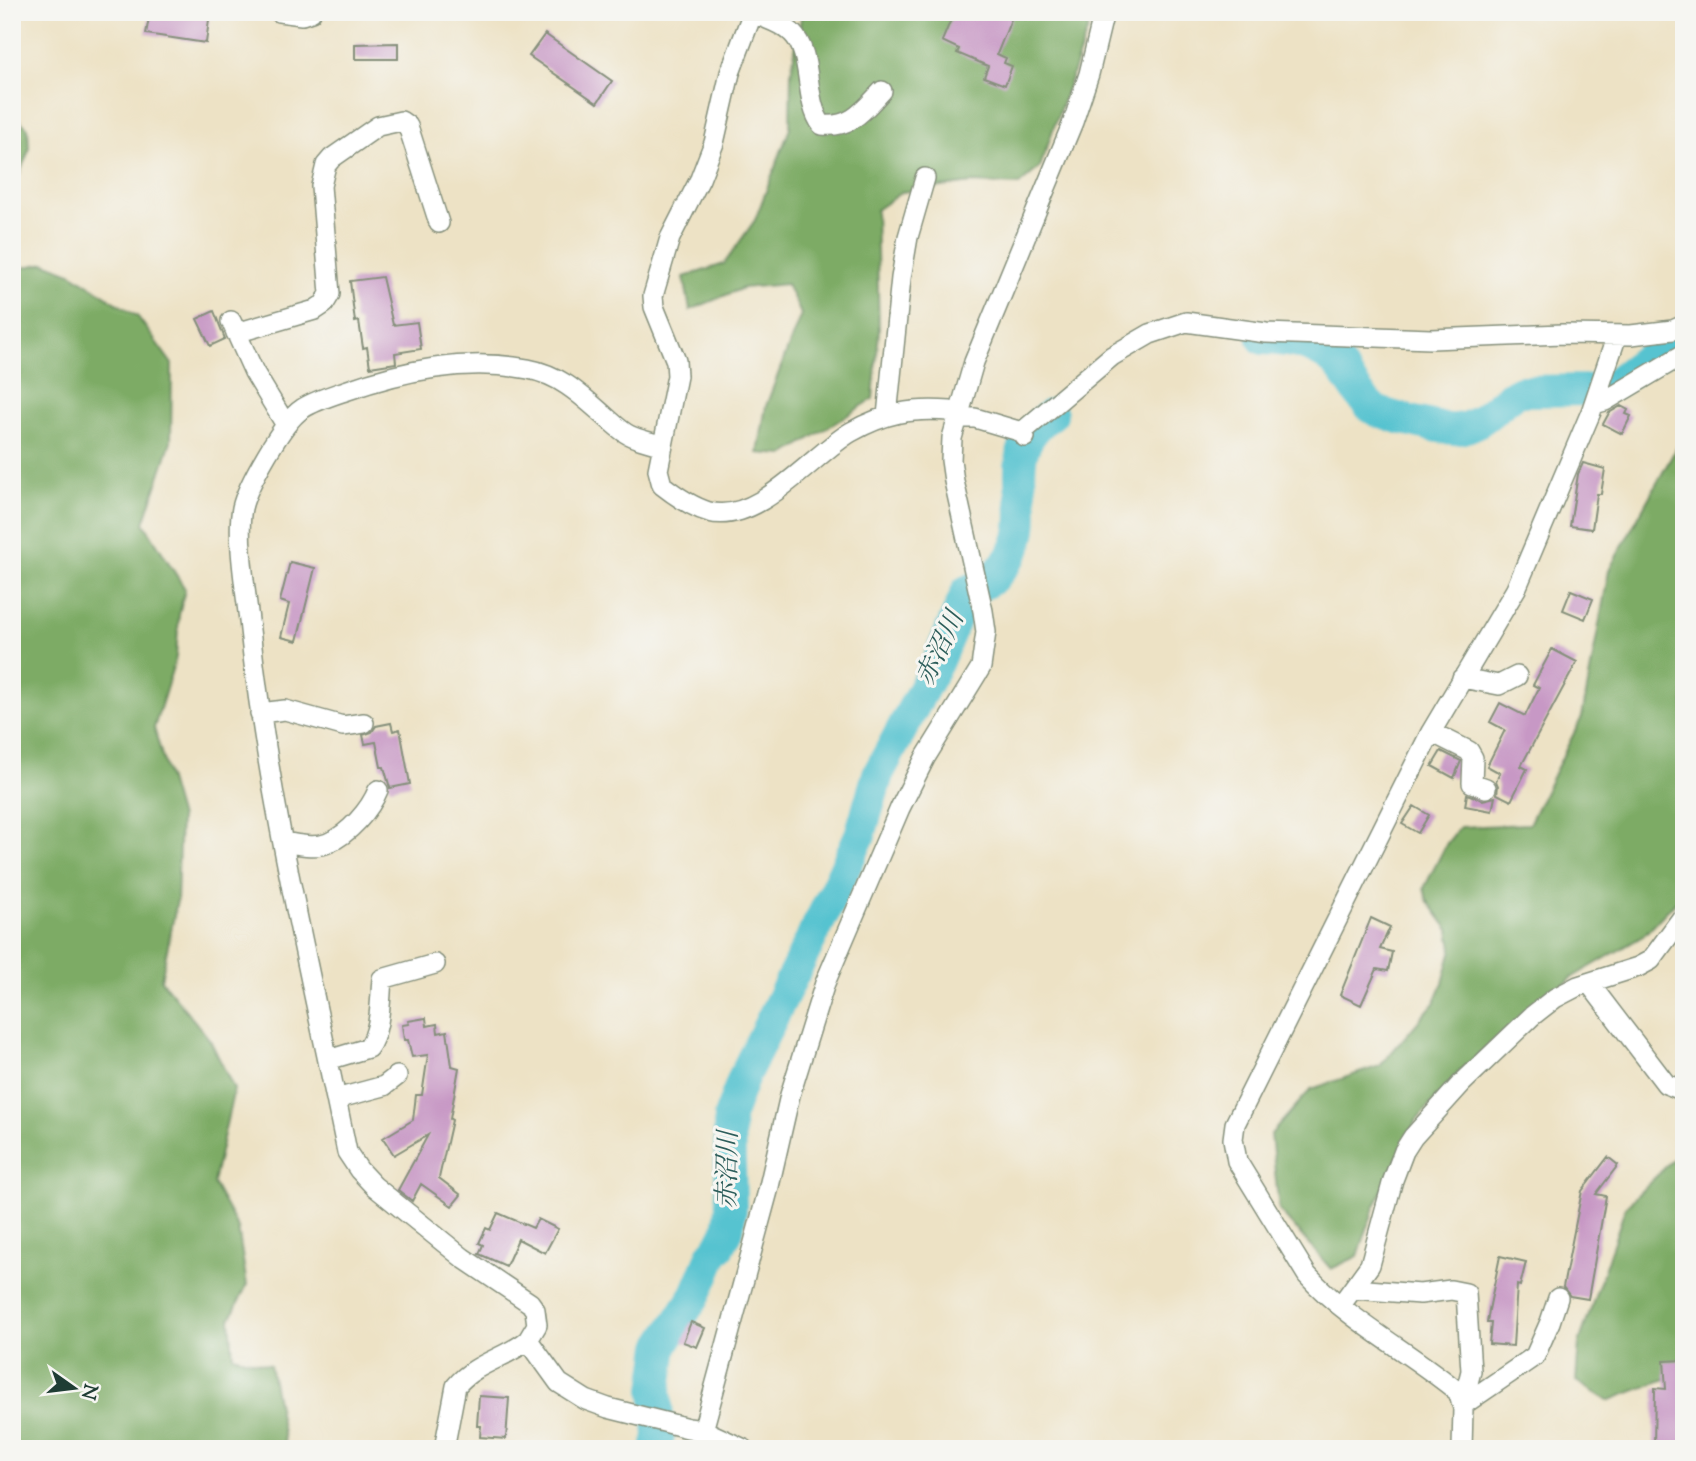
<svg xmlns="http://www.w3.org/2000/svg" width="1696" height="1461" font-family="'Sorts Mill Goudy','Noto Serif JP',serif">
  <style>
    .forest { fill: #7dab65; stroke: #4e744c; stroke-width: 2 }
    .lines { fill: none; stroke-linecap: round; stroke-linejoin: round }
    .river { stroke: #56c3d0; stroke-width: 32 }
    .building { fill: #c798c5 }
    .minor-casing { stroke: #86907c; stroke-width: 22 }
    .minor { stroke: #fff; stroke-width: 19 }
    .labels { text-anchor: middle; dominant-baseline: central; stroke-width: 6; stroke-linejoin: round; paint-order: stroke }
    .water-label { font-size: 26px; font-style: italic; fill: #2d5e5b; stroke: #f6f6f2 }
  </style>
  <rect width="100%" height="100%" fill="#f6f6f2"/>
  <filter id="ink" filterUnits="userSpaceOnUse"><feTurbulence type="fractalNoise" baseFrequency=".0143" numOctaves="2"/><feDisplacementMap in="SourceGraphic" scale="14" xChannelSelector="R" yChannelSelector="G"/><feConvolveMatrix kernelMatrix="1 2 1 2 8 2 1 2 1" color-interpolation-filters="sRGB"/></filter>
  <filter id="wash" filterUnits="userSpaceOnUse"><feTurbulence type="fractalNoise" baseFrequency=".00686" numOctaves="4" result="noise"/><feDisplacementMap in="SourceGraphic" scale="28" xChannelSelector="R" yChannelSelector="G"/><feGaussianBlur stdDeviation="1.57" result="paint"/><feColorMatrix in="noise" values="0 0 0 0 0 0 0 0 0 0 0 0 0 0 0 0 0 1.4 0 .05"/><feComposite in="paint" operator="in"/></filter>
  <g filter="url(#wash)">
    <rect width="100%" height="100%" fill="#ede2c5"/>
    <path class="forest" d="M 802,12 L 1091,12 L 1088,29 L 1040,167 L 1019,185 L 972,183 L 902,192 L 876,210 L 879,331 L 873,399 L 784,455 L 758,453 L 766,406 L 801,314 L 787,284 L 743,288 L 690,310 L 684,277 L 724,264 L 755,220 L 790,128 L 791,72 Z
      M 12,114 L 28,128 L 29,150 L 12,193 Z
      M 45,263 L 71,273 L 138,317 L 172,364 L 171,441 L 144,523 L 185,589 L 179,615 L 176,657 L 154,728 L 180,818 L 177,901 L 161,980 L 210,1040 L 234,1089 L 213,1183 L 238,1228 L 247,1285 L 230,1319 L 233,1356 L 270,1365 L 286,1449 L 12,1449 L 12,275 L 25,267 Z
      M 1684,434 L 1684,890 L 1678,899 L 1643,936 L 1573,977 L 1460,1071 L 1415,1122 L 1374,1208 L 1358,1256 L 1331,1269 L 1279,1210 L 1271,1134 L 1311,1089 L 1380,1066 L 1435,1002 L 1443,983 L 1452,949 L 1449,930 L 1427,900 L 1424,888 L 1447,843 L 1460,827 L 1529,824 L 1582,717 L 1609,570 Z
      M 1684,1149 L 1684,1372 L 1608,1401 L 1576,1381 L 1579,1343 L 1626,1206 Z"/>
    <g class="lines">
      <path class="river" d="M 1263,339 C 1289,340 1312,343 1333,360 C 1346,370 1354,390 1366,402 C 1369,406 1374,410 1379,412 C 1390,416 1447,431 1457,429 C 1484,426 1498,401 1520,391 L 1595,390 L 1615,383 L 1649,357 L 1684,341
        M 656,1449 L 659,1436 L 656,1389 L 662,1346 L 696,1294 L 713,1253 L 720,1246 L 728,1230 L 731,1209 L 729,1117 L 744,1076 L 833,894 L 860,835 L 878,774 L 937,663 L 967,591 C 975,588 985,584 992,579 C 997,575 1002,568 1006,563 C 1047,513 988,458 1052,414"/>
    </g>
    <g id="blocks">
      <path class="building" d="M 150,12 L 210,12 L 206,43 L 146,34 Z
        M 954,12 L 1002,12 L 1012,17 L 997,54 L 1006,58 L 1004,63 L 1012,66 L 1005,85 L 984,77 L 988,66 L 957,53 L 959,49 L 942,41 Z
        M 545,34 L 612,81 L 597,103 L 529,56 Z
        M 398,43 L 398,59 L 355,59 L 355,44 Z
        M 382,277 L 393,325 L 417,322 L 421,349 L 395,353 L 396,363 L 370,367 L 367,347 L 363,348 L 359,321 L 355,322 L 350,281 Z
        M 214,311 L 225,339 L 210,346 L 197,319 Z
        M 1621,406 L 1628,410 L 1626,414 L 1631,416 L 1622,434 L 1603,424 L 1609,413 Z
        M 1583,463 L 1605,469 L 1601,494 L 1597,494 L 1592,529 L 1570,526 L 1578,474 Z
        M 290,562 L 315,568 L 297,641 L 281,637 L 289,604 L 280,601 Z
        M 1571,590 L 1593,599 L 1585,619 L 1563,610 Z
        M 1552,649 L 1577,662 L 1521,766 L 1527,769 L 1511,801 L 1497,794 L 1498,786 L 1496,781 L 1500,773 L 1487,766 L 1505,730 L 1490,722 L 1500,703 L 1525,716 L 1539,688 L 1533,685 Z
        M 391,723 L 393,731 L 400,729 L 410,784 L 390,788 L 384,767 L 381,767 L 376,742 L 365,744 L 363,735 L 372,732 L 376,726 Z
        M 1441,751 L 1461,761 L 1454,778 L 1432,766 Z
        M 1467,794 L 1483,800 L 1495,797 L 1492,811 L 1465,806 Z
        M 1414,806 L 1429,815 L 1418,833 L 1402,824 Z
        M 1371,918 L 1390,927 L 1380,949 L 1392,952 L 1388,971 L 1377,969 L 1361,1005 L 1340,995 Z
        M 426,1018 L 427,1026 L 437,1024 L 438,1033 L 447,1031 L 452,1066 L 459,1068 L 450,1119 L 452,1120 L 439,1178 L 461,1195 L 452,1206 L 421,1184 L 412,1201 L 398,1190 L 428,1135 L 394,1155 L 383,1138 L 413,1120 L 416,1095 L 422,1095 L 428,1055 L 412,1057 L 408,1040 L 404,1040 L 402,1025 L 409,1024 L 408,1021 Z
        M 1608,1157 L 1618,1165 L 1596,1194 L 1606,1196 L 1588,1299 L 1570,1296 L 1563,1287 L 1582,1191 Z
        M 498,1213 L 533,1228 L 538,1219 L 558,1229 L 545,1253 L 518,1239 L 506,1266 L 479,1254 L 483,1245 L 479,1243 L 486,1228 L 490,1230 Z
        M 1500,1256 L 1526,1262 L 1520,1286 L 1517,1285 L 1513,1346 L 1489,1344 L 1491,1323 L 1487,1323 L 1489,1310 Z
        M 691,1322 L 705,1328 L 697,1347 L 683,1342 Z
        M 1684,1360 L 1684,1449 L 1654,1449 L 1655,1388 L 1666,1389 L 1664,1361 Z
        M 479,1396 L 509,1398 L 506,1439 L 480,1437 L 481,1426 L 477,1426 Z"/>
    </g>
  </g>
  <g filter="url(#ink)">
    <use href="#blocks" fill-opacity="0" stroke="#86907c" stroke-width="2"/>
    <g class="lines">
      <g class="minor-casing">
        <path id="minor" d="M 279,12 L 302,15 L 311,12
          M 753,12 L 730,73 L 714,143 L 700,179 L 670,238 L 653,296 L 654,307 L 676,361 L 677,376 L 658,470 L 662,485 C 676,496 692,507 709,512 C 758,525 813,454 851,432 C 885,413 911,408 950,411 L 957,418 L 975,418 L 1022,432 L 1025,437
          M 753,13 C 766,19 782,23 792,33 C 814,54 803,100 822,125 C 851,128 863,111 882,91
          M 231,321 L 254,372 L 286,425
          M 236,333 L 315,310 L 324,304 L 330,294 L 321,186 L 326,165 L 332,158 L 378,126 L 401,121 L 408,126 L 439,223
          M 1594,404 L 1605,401 L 1684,354
          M 887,416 L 901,278 L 908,237 L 925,178
          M 1022,432 L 1112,356 L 1150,334 L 1186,322 L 1266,333 L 1431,339 L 1563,334 L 1631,335 L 1673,330 L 1684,325
          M 1462,678 L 1499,685 L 1517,676
          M 260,713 L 285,710 L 343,726 L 364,723
          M 1431,732 L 1469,751 L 1473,758 L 1472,783 L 1486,788
          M 283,842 C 297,844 314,849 328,843 C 349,834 370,810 378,790
          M 1589,983 L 1666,1084 L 1684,1091
          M 328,1060 L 368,1048 C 381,1031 380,1000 382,979 L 435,964
          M 336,1099 L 384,1086 L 397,1076
          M 1354,1289 L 1420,1294 L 1451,1290 L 1466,1293 L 1471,1371 L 1467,1387 L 1459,1396
          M 1341,1305 L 1370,1265 L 1393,1180 L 1404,1151 L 1413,1137 L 1461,1084 L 1532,1016 L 1555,998 L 1578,986 L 1638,967 L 1651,960 L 1684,915
          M 528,1340 L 559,1383 L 586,1400 L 608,1408 L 688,1428 L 703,1430 L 744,1449
          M 1463,1405 L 1535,1356 L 1550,1322 L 1558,1298
          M 444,1449 L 456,1386 C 475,1363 506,1358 528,1340 L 537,1325 L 535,1310 L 530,1303 L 463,1258 L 374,1186 L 359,1170 L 347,1152 C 312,979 269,806 250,630 C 247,597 236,539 242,508 C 247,486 283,421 302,409 C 314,401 330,396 345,391 C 404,370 465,358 528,369 C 561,375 582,396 606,417 C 613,423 621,431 629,435 C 639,440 652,442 662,446
          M 698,1449 L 768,1191 L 790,1095 L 825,983 L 900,808 L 925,758 L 981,667 L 986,632 L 983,611 L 954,481 L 951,460 L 952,438 L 974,362 L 1073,122 L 1089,74 L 1104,12
          M 1462,1449 L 1463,1408 L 1458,1392 C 1410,1352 1349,1321 1307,1275 L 1237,1161 L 1233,1139 L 1235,1124 L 1431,732 L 1516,589 L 1591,412 L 1617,335"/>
      </g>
      <use href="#minor" class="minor"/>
    </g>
  </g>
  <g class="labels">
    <g class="water-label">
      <text transform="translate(941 649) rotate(-65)">赤沼川</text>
      <text transform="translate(729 1170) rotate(-89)">赤沼川</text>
    </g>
  </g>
  <rect width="1696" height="1461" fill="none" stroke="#f6f6f2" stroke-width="42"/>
  <g transform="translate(74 1388) rotate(104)" stroke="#f6f6f2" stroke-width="5" paint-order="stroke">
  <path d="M0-5L12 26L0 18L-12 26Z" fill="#1f3d34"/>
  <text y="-10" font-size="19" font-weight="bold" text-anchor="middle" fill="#1f3d34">N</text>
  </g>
</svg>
